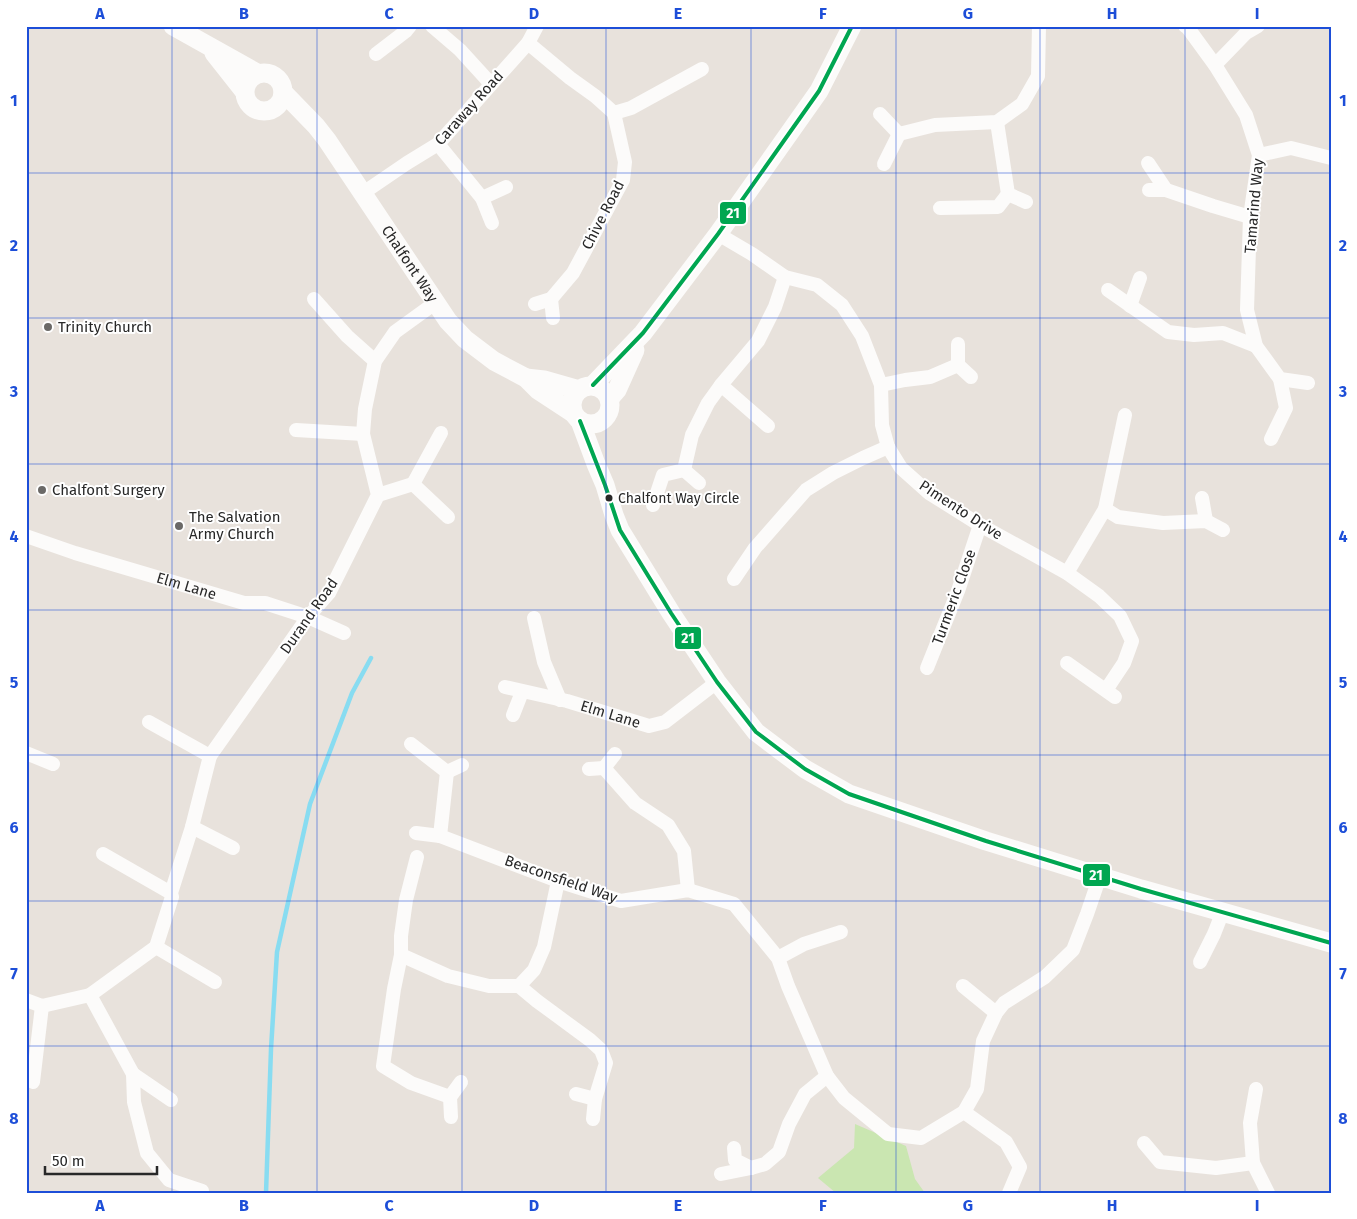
<svg xmlns="http://www.w3.org/2000/svg" width="1357" height="1219" font-family="'Fira Sans',sans-serif">
  <style>
    .green { fill: #cae6b1 }
    .lines { fill: none; stroke-linecap: round; stroke-linejoin: round }
    .stream { stroke: #88dcf1; stroke-width: 4.5 }
    .street { stroke: #fcfbfa; stroke-width: 14 }
    .secondary { stroke: #fcfbfa; stroke-width: 19 }
    .bus-1-casing { stroke: #fff; stroke-width: 8 }
    .bus-1 { stroke: #00a651; stroke-width: 4 }
    .grid { fill: none; stroke: #1d4ed8; stroke-width: 1; stroke-opacity: 0.55 }
    .poi-dot { fill: #6b6967; stroke: #fff; stroke-width: 2 }
    .bus-dot { fill: #282828; stroke: #fff; stroke-width: 2 }
    .labels { text-anchor: middle; dominant-baseline: central; stroke-width: 4; stroke-linejoin: round; paint-order: stroke }
    .bus-label { font-size: 14px; fill: #282828; stroke: #fff; text-anchor: start }
    .street-label { font-size: 15px; fill: #282828; stroke: #fff }
    .poi-label { font-size: 15px; fill: #282828; stroke: #fff; text-anchor: start }
    .line-badge { stroke: #fff; stroke-width: 2 }
    .badge-label { font-size: 14px; text-anchor: middle; font-weight: bold; fill: #fff }
    .neatline { fill: none; stroke: #1d4ed8; stroke-width: 2 }
    .grid-label { font-size: 16px; text-anchor: middle; font-weight: bold; fill: #1d4ed8 }
  </style>
  <rect width="100%" height="100%" fill="#e8e2dc"/>
  <path class="green" d="M 855,1124 L 906,1146 L 915,1179 L 925,1193 L 836,1193 L 818,1178 L 854,1148 Z"/>
  <g class="lines">
    <path class="stream" d="M 266,1193 L 271,1049 L 277,952 L 310,804 L 352,693 L 371,658"/>
    <g class="street">
      <path d="M 432,26 L 460,50 L 491,84"/>
      <path d="M 1185,26 L 1188,28 L 1215,65 L 1246,115 L 1259,155 L 1250,217 L 1247,310 L 1256,346 L 1280,379 L 1308,383"/>
      <path d="M 528,43 L 570,78 L 595,96 L 614,113 L 625,162 L 623,180 L 573,273 L 551,299 L 535,304"/>
      <path d="M 376,54 L 406,31 L 410,26"/>
      <path d="M 1215,65 L 1246,33 L 1258,26"/>
      <path d="M 614,113 L 631,108 L 702,69"/>
      <path d="M 880,114 L 899,134 L 935,125 L 997,122 L 1022,104 L 1038,76 L 1039,26"/>
      <path d="M 997,122 L 1008,194 L 1026,202"/>
      <path d="M 438,144 L 482,198 L 492,223"/>
      <path d="M 1259,155 L 1291,148 L 1331,158"/>
      <path d="M 1148,163 L 1166,190"/>
      <path d="M 884,164 L 899,134"/>
      <path d="M 1149,190 L 1166,190 L 1213,206 L 1250,217"/>
      <path d="M 363,193 L 407,163 L 438,144 L 528,43 L 537,26"/>
      <path d="M 482,198 L 506,187"/>
      <path d="M 940,208 L 998,207 L 1008,194"/>
      <path d="M 718,234 L 752,254 L 785,277 L 817,285 L 842,305 L 862,336 L 881,385 L 882,425 L 888,447 L 901,468 L 929,493 L 980,525 L 1067,573 L 1099,596 L 1120,616 L 1132,641 L 1124,663 L 1106,690"/>
      <path d="M 1108,290 L 1168,332 L 1194,335 L 1223,333 L 1256,346"/>
      <path d="M 314,299 L 347,336 L 375,361"/>
      <path d="M 551,299 L 553,318"/>
      <path d="M 1130,306 L 1140,278"/>
      <path d="M 958,365 L 958,344"/>
      <path d="M 881,385 L 905,380 L 930,377 L 958,365 L 971,377"/>
      <path d="M 768,426 L 721,385 L 758,341 L 775,307 L 785,277"/>
      <path d="M 296,430 L 363,434"/>
      <path d="M 1271,439 L 1286,408 L 1280,379"/>
      <path d="M 684,470 L 699,483"/>
      <path d="M 413,484 L 441,433"/>
      <path d="M 378,495 L 413,484 L 448,517"/>
      <path d="M 1202,498 L 1206,521"/>
      <path d="M 653,505 L 663,475 L 684,470 L 692,435 L 708,403 L 721,385"/>
      <path d="M 1105,509 L 1118,517 L 1163,523 L 1206,521 L 1223,530"/>
      <path id="s1" d="M 26,536 L 75,553 L 244,603 L 265,603 L 308,617 L 344,633"/>
      <path d="M 1067,573 L 1105,509 L 1125,415"/>
      <path d="M 734,579 L 755,548 L 806,490 L 833,473 L 863,458 L 888,447"/>
      <path d="M 534,618 L 544,662 L 560,700"/>
      <path d="M 1067,663 L 1115,697"/>
      <path d="M 927,668 L 958,591 L 980,525"/>
      <path id="s2" d="M 505,687 L 567,701 L 649,726 L 665,722 L 717,682"/>
      <path d="M 513,715 L 522,692"/>
      <path d="M 149,722 L 210,756"/>
      <path d="M 411,744 L 447,772 L 440,836 L 558,881 L 621,901 L 688,890 L 734,904 L 778,958 L 788,986 L 827,1076 L 844,1098 L 888,1134 L 921,1138 L 964,1112 L 977,1089 L 983,1041 L 996,1013 L 1004,1003 L 1045,977 L 1073,950 L 1087,914 L 1100,876"/>
      <path d="M 26,753 L 53,764"/>
      <path d="M 615,754 L 604,768 L 635,803 L 668,825 L 684,851 L 688,890"/>
      <path d="M 589,769 L 604,768"/>
      <path d="M 447,772 L 462,765"/>
      <path d="M 192,827 L 233,848"/>
      <path d="M 416,833 L 440,836"/>
      <path d="M 103,854 L 171,893"/>
      <path d="M 417,857 L 406,900 L 401,936 L 401,955 L 394,989 L 383,1066 L 411,1083 L 450,1097 L 451,1117"/>
      <path d="M 156,947 L 215,982"/>
      <path d="M 401,955 L 448,976 L 489,986 L 519,986 L 534,970 L 544,947 L 558,881"/>
      <path d="M 778,958 L 804,944 L 841,932"/>
      <path d="M 1200,962 L 1214,934 L 1223,911"/>
      <path d="M 519,986 L 537,1001 L 590,1040 L 601,1050 L 606,1063 L 595,1099 L 593,1119"/>
      <path d="M 963,986 L 996,1013"/>
      <path d="M 90,995 L 133,1074 L 134,1102 L 147,1153 L 169,1180 L 202,1191"/>
      <path d="M 26,1000 L 42,1006 L 90,995 L 156,947 L 172,897 L 171,893 L 192,827 L 210,756 L 308,617 L 329,593 L 378,495 L 363,434 L 365,409 L 375,361 L 395,332 L 435,303"/>
      <path d="M 133,1074 L 171,1100"/>
      <path d="M 33,1082 L 42,1006"/>
      <path d="M 1256,1089 L 1250,1123 L 1253,1163 L 1268,1193"/>
      <path d="M 576,1094 L 595,1099"/>
      <path d="M 450,1097 L 461,1082"/>
      <path d="M 964,1112 L 1006,1142 L 1020,1167 L 1009,1193"/>
      <path d="M 1144,1143 L 1160,1162 L 1216,1168 L 1253,1163"/>
      <path d="M 734,1148 L 735,1160 L 751,1168"/>
      <path d="M 721,1174 L 751,1168 L 765,1164 L 779,1152 L 789,1124 L 805,1094 L 827,1076"/>
    </g>
    <g class="secondary">
      <path d="M 173,26 L 257,73"/>
      <path d="M 214,53 L 244,91"/>
      <circle cx="264" cy="92" r="19"/>
      <path id="s3" d="M 283,92 L 316,126 L 327,140 L 448,321 L 465,339 L 494,361 L 526,378 L 538,390 L 573,413"/>
      <path d="M 526,378 L 544,380 L 579,390"/>
      <path d="M 593,385 L 643,333 L 718,234 L 819,91 L 852,26"/>
      <circle cx="591" cy="405" r="19"/>
      <path d="M 610,398 L 617,390 L 635,350"/>
      <path d="M 580,421 L 596,464 L 605,485 L 614,515 L 620,530 L 671,613 L 717,682 L 756,732 L 805,769 L 849,794 L 986,841 L 1141,889 L 1331,943"/>
    </g>
    <g class="bus-1-casing">
      <path id="bus-1" d="M 593,385 L 643,333 L 718,234 L 819,91 L 852,26
        M 580,421 L 605,485 L 620,530 L 671,613 L 717,682 L 756,732 L 805,769 L 849,794 L 986,841 L 1141,889 L 1331,943"/>
    </g>
    <use href="#bus-1" class="bus-1"/>
  </g>
  <path class="grid" d="M 172,26 L 172,1193M 317,26 L 317,1193M 462,26 L 462,1193M 606,26 L 606,1193M 751,26 L 751,1193M 896,26 L 896,1193M 1040,26 L 1040,1193M 1185,26 L 1185,1193M 26,173 L 1331,173M 26,318 L 1331,318M 26,464 L 1331,464M 26,610 L 1331,610M 26,755 L 1331,755M 26,901 L 1331,901M 26,1046 L 1331,1046"/>
  <g class="poi-dot">
    <circle cx="48" cy="327" r="5"/>
    <circle cx="42" cy="490" r="5"/>
    <circle cx="179" cy="526" r="5"/>
  </g>
  <circle class="bus-dot" cx="609" cy="498" r="4.5"/>
  <g class="labels">
    <g class="bus-label">
      <text x="618" y="498">Chalfont Way Circle</text>
    </g>
    <g class="street-label">
      <text transform="translate(469 108) rotate(-48)">Caraway Road</text>
      <text transform="translate(1254 206) rotate(-85)">Tamarind Way</text>
      <text transform="translate(603 215) rotate(-63)">Chive Road</text>
      <text stroke="none"><textPath href="#s3" startOffset="214">Chalfont Way</textPath></text>
      <text transform="translate(961 510) rotate(33)">Pimento Drive</text>
      <text stroke="none"><textPath href="#s1" startOffset="168">Elm Lane</textPath></text>
      <text transform="translate(954 597) rotate(-70)">Turmeric Close</text>
      <text transform="translate(309 616) rotate(-55)">Durand Road</text>
      <text stroke="none"><textPath href="#s2" startOffset="109">Elm Lane</textPath></text>
      <text transform="translate(561 879) rotate(19)">Beaconsfield Way</text>
    </g>
    <g class="poi-label">
      <text x="58" y="327">Trinity Church</text>
      <text x="52" y="490">Chalfont Surgery</text>
      <text x="189" y="517">The Salvation<tspan x="189" dy="17">Army Church</tspan></text>
    </g>
  </g>
  <g class="line-badge">
    <rect x="719" y="201" width="28" height="24" rx="5" fill="#00a651"/>
    <rect x="674" y="626" width="28" height="24" rx="5" fill="#00a651"/>
    <rect x="1082" y="863" width="29" height="24" rx="5" fill="#00a651"/>
  </g>
  <g class="badge-label">
    <text x="733" y="218">21</text>
    <text x="688" y="643">21</text>
    <text x="1096" y="880">21</text>
  </g>
  <rect width="1357" height="1219" fill="none" stroke="#ffffff" stroke-width="55"/>
  <path d="M45 1166v8h112v-8" fill="none" stroke="#282828" stroke-width="2.5"/>
  <text x="52" y="1166" font-size="15" fill="#282828" stroke="#ffffff" stroke-width="4" paint-order="stroke">50 m</text>
  <rect x="28" y="28" width="1302" height="1164" class="neatline"/>
  <g class="grid-label">
    <text x="100" y="19">A</text>
    <text x="244" y="19">B</text>
    <text x="389" y="19">C</text>
    <text x="534" y="19">D</text>
    <text x="678" y="19">E</text>
    <text x="823" y="19">F</text>
    <text x="968" y="19">G</text>
    <text x="1112" y="19">H</text>
    <text x="1257" y="19">I</text>
    <text x="14" y="106">1</text>
    <text x="1343" y="106">1</text>
    <text x="14" y="251">2</text>
    <text x="1343" y="251">2</text>
    <text x="14" y="397">3</text>
    <text x="1343" y="397">3</text>
    <text x="14" y="542">4</text>
    <text x="1343" y="542">4</text>
    <text x="14" y="688">5</text>
    <text x="1343" y="688">5</text>
    <text x="14" y="833">6</text>
    <text x="1343" y="833">6</text>
    <text x="14" y="979">7</text>
    <text x="1343" y="979">7</text>
    <text x="14" y="1124">8</text>
    <text x="1343" y="1124">8</text>
    <text x="100" y="1211">A</text>
    <text x="244" y="1211">B</text>
    <text x="389" y="1211">C</text>
    <text x="534" y="1211">D</text>
    <text x="678" y="1211">E</text>
    <text x="823" y="1211">F</text>
    <text x="968" y="1211">G</text>
    <text x="1112" y="1211">H</text>
    <text x="1257" y="1211">I</text>
  </g>
</svg>
